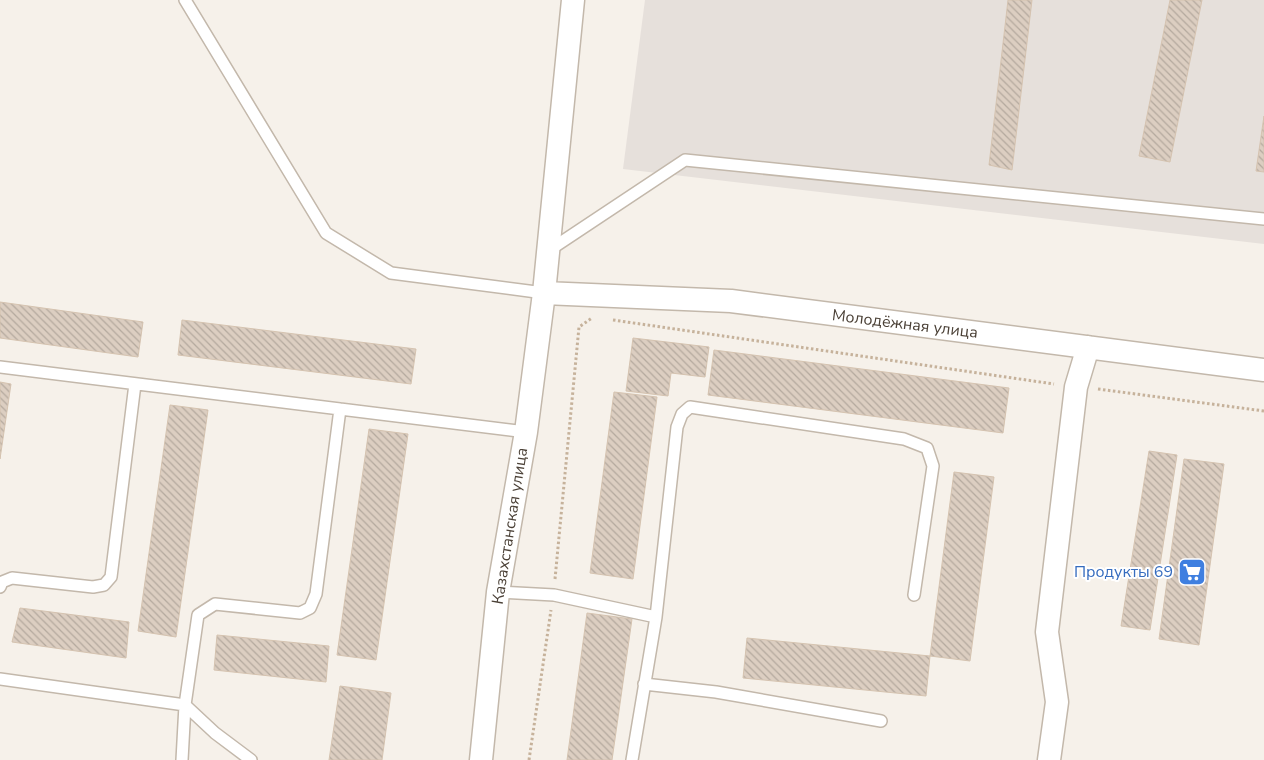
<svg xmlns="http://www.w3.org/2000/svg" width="1264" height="760" font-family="'Nunito Sans',sans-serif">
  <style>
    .industrial { fill: #e6e0db }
    .building { fill: url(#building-back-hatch); stroke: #d5c3b0 }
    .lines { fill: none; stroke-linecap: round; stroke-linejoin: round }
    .service-casing { stroke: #c3b8ab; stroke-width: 14 }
    .minor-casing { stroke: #c3b8ab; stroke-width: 25 }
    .path { stroke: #c6b29b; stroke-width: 3; stroke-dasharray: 2.5 2.5; stroke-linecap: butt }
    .service { stroke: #fff; stroke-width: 11 }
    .minor { stroke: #fff; stroke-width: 22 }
    .labels { text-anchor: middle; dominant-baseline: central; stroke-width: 4; stroke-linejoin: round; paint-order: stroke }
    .street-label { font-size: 16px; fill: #4b4137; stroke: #fff }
    .shop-label { font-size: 16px; fill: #366cbe; stroke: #fff; text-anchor: end }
  </style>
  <defs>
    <pattern id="building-back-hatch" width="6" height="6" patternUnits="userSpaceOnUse" patternTransform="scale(1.25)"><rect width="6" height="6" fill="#dccec1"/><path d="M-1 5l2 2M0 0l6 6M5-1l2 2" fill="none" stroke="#b4a99e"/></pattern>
  </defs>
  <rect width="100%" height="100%" fill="#f6f1ea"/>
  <path class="industrial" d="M 645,0 L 1264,0 L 1264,244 L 623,169 Z"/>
  <path class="building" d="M 1008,0 L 1032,0 L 1012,170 L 989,165 Z
    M 1170,0 L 1202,0 L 1170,162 L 1139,156 Z
    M 1264,116 L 1264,172 L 1256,171 Z
    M 0,302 L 143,322 L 138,357 L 0,338 Z
    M 182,320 L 416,349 L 411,384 L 178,355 Z
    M 633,338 L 709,347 L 705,377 L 671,373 L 668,396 L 626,391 Z
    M 714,350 L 1009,388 L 1003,433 L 708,395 Z
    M 0,382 L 11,384 L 0,459 Z
    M 614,392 L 657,397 L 633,579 L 590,573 Z
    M 170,405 L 208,410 L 176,637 L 138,631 Z
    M 369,429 L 408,434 L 376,660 L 337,655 Z
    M 1149,451 L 1177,455 L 1150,630 L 1121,626 Z
    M 1184,459 L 1224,464 L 1199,645 L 1159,639 Z
    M 954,472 L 994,477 L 970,661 L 930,656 Z
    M 20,608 L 129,622 L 126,658 L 12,642 Z
    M 587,613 L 632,619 L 612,760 L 567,760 Z
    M 217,635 L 329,646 L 326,682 L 214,670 Z
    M 747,638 L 930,656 L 926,696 L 743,678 Z
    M 340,686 L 391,693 L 382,760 L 329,760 Z"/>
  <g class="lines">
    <g class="service-casing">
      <path id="service" d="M 185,0 L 326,233 L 391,273 L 544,293
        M 548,251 L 685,160 L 1264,219
        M 0,367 L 526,432
        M 0,587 L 2,582 L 12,578 L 93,587 L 104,585 L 111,577 L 135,384
        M 498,592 L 554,595 L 656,617 L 632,760
        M 656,617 L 677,427 L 682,414 L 690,407 L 904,439 L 927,448 L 933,466 L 914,595
        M 0,679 L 185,705 L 182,760
        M 644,684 L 716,692 L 881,721
        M 251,760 L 215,733 L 185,705 L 198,615 L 215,604 L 300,613 L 310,608 L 316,594 L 340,409"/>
    </g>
    <g class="minor-casing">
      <path id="minor" d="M 544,293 L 731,301 L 1264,370
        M 481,760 L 498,592 L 526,432 L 544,293 L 573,0
        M 1049,760 L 1057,702 L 1047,632 L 1076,387 L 1088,347"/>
    </g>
    <path class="path" d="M 613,320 L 1054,384
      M 1098,389 L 1264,411
      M 555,579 L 579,327 L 592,318
      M 529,760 L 551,610"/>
    <use href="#service" class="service"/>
    <use href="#minor" class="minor"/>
  </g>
  <defs>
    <g id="supermarket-square" transform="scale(1.4375)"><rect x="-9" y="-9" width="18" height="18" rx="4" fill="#3f7fe0" stroke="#fff"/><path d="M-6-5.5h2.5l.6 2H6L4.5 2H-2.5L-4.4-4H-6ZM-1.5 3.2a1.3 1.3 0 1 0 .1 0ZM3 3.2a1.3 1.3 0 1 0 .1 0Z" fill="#fff"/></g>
  </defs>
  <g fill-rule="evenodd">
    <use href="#supermarket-square" x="1192" y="572"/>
  </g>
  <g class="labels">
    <g class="street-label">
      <text transform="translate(905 324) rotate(7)">Молодёжная улица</text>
      <text transform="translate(510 526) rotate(-81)">Казахстанская улица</text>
    </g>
    <g class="shop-label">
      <text x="1173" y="572">Продукты 69</text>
    </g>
  </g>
</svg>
